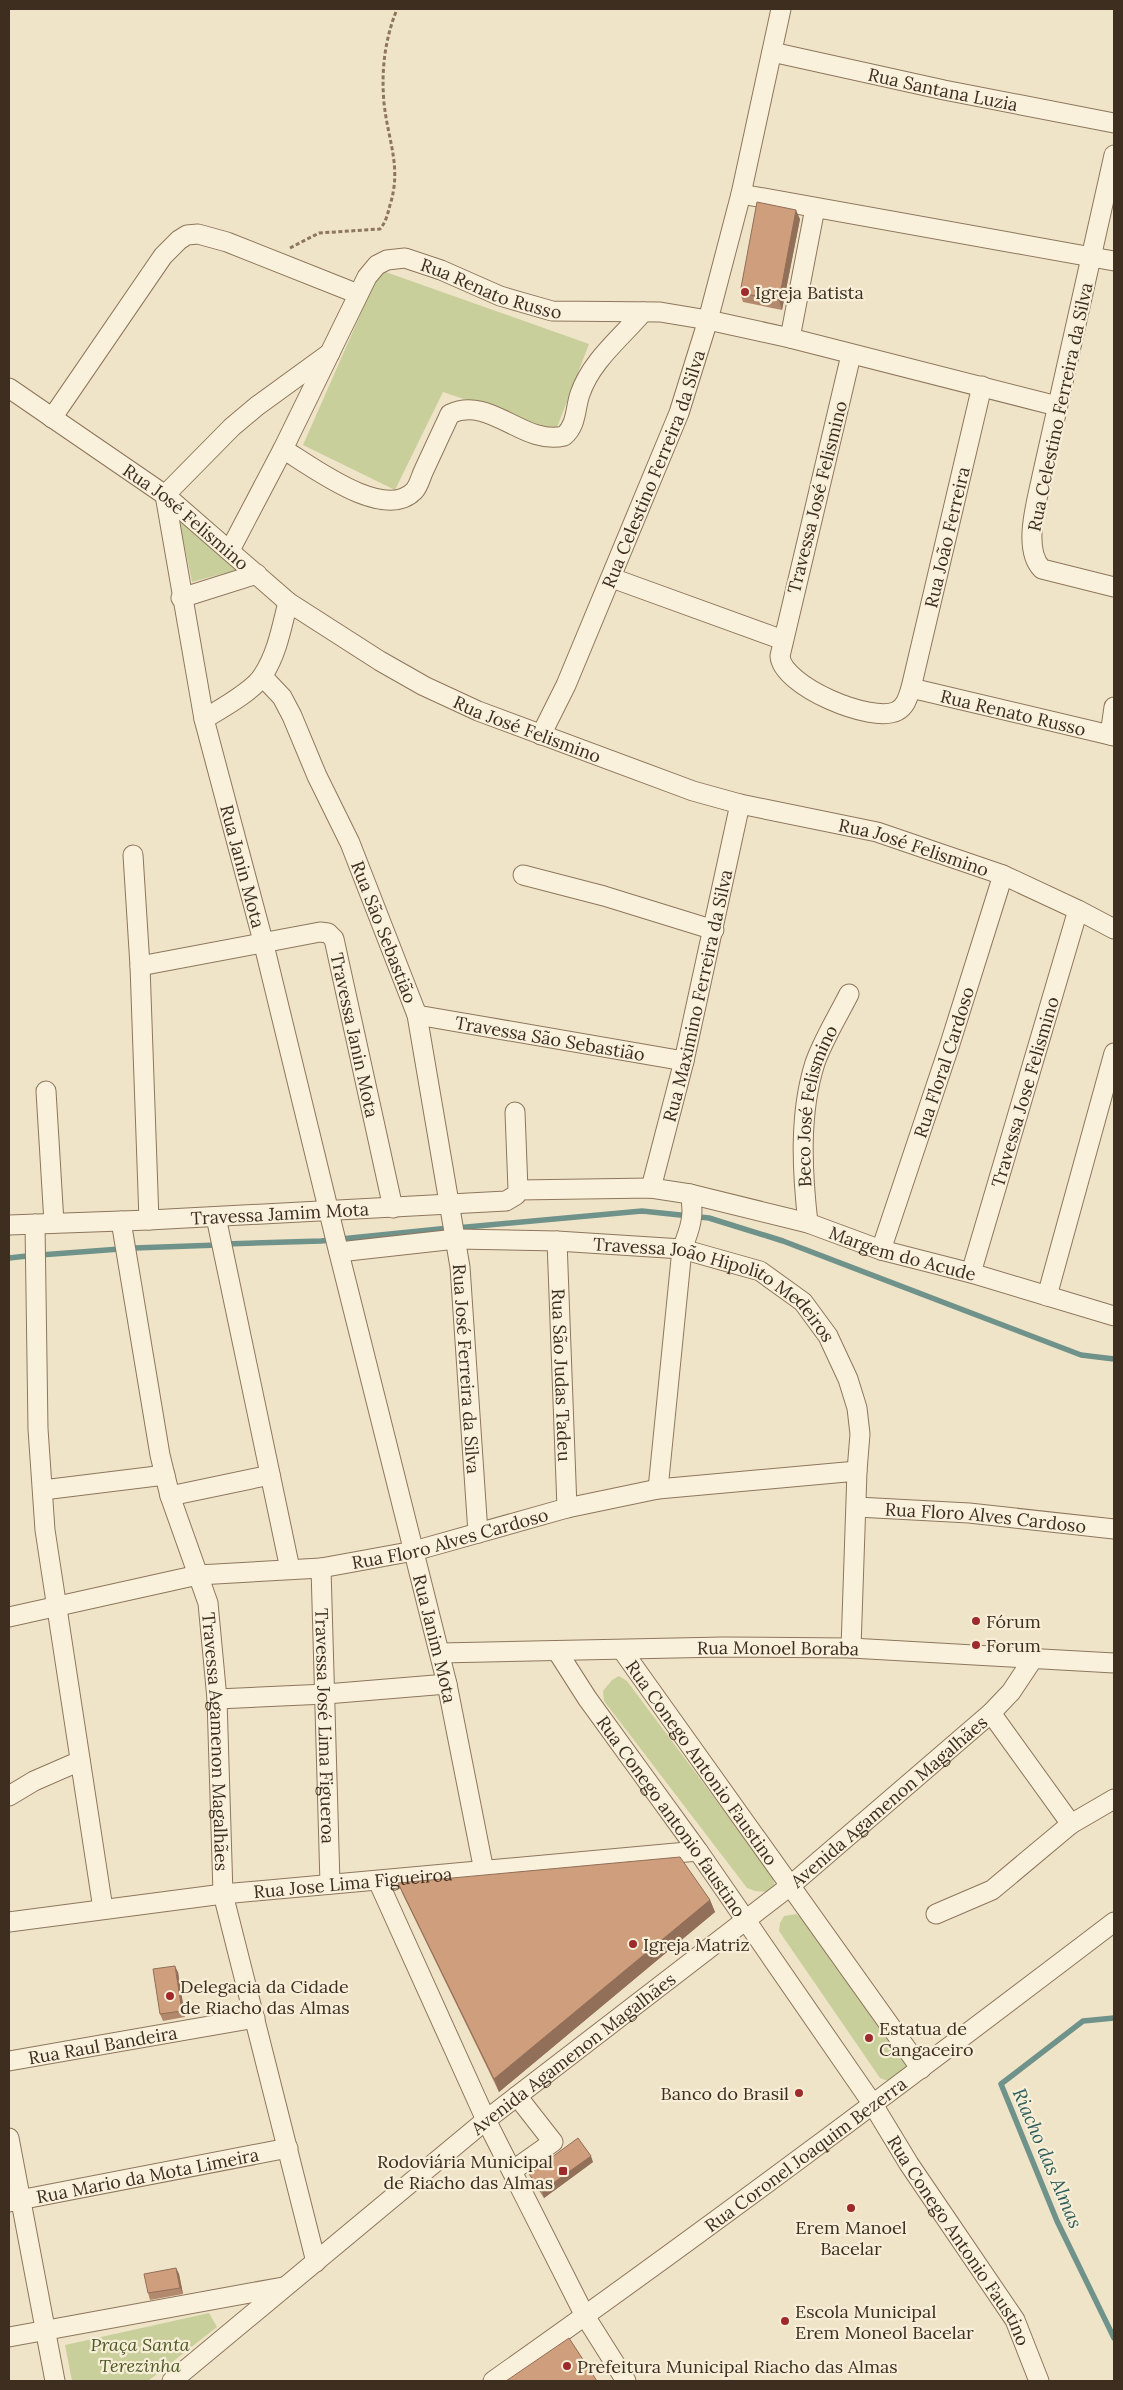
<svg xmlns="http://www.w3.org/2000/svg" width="1123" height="2390" font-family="Lora,serif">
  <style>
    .green { fill: #c9cf9b }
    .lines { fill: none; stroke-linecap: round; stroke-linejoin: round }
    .stream { stroke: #6f938a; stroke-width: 5.5 }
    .minor-casing { stroke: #8d765c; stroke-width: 21 }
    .path { stroke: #8d765c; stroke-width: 3; stroke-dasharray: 4 2.5; stroke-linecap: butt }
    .minor { stroke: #faf1dc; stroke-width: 19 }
    .wall { fill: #b2896c }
    .shaded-wall { fill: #916f58 }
    .building { fill: #cf9f7d; stroke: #916f58 }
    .poi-dot { fill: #9e2a2b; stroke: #f7eed8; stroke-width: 2 }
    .labels { text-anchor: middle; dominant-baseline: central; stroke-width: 4.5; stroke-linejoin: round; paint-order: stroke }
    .street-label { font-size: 18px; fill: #3d2e20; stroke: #f7eed8 }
    .poi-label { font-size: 18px; fill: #3d2e20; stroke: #f7eed8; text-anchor: start }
    .park-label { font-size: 18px; font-style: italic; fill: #4d5a26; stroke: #f7eed8 }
    .water-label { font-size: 19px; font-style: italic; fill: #2f5d5a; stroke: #f7eed8 }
  </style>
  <rect width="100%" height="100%" fill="#f0e4c8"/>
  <path class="green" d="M 380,270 L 589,344 L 556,430 L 443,392 L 395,490 L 303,445 Z
    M 179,520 L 244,568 L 192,582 Z
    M 619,1676 L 627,1681 L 772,1875 L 775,1886 L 769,1892 L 755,1891 L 747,1888 L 604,1701 L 603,1691 L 612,1680 Z
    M 796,1914 L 805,1921 L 910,2058 L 909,2075 L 893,2083 L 880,2078 L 779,1931 L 780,1923 L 784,1916 Z
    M 209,2313 L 217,2327 L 148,2381 L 72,2381 L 65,2345 Z"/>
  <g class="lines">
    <path class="stream" d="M 456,1228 L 642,1211 L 709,1218 L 783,1241 L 1081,1355 L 1114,1359
      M 225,1244 L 321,1241 L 449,1228
      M 134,1248 L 218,1245
      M 40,1255 L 120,1249
      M 9,1258 L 27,1256
      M 1114,2018 L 1083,2021 L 1001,2084 L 1057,2221 L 1114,2338"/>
    <g class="minor-casing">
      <g id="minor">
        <path id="s1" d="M 772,52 L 944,90 L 1114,123"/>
        <path d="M 1114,155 L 1042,476 C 1037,501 1022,549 1042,569 L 1114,587"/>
        <path d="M 741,194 L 1114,261"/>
        <path d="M 790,338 L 815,208"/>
        <path id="s2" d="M 330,353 L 257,406 L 232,427 L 165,495 L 204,719 L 263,941 L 337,1245 L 447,1684 L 484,1871"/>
        <path id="s3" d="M 851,355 L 780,656 C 782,686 872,724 897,711 C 906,706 908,697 911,688 L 982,386"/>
        <path id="s4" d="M 9,388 L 165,495 L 288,602 L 380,661 L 424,686 L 478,711 L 693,791 L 740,804 L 877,832 L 1003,875 L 1078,910 L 1114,929"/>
        <path d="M 52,418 L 163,256 L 179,240 L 187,235 L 198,234 L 227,242 L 358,294"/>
        <path d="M 283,449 C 311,466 384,522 414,491 C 419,486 421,476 424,470 C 433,451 441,433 450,414 C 490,395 523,446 564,436 C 577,425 575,408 580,394 C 591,361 621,338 643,312"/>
        <path id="s5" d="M 230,550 L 283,449 L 367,277 L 377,265 L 387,260 L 405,258 L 441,270 L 500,296 L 552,311 L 660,312 L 708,320 L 790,338 L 1057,406"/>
        <path d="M 612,578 L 783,640"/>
        <path d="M 181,598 L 257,574"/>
        <path id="s6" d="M 263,677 L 282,697 L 292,716 L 317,776 L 350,843 L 417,1015 L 460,1267 L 478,1533"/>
        <path id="s7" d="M 911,688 L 1114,736"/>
        <path d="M 204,719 C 219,710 255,690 263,675 C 277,654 282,626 288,602"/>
        <path id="s8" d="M 541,735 L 566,685 L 679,413 L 708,320 L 741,194 L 781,9"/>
        <path d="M 1110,735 L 1114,707"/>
        <path d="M 133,855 L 140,966 L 149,1220"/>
        <path d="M 523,875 L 604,896 L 714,930"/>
        <path id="s9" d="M 140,966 L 320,932 L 328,933 L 334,939 L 393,1208"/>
        <path id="s10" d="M 417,1015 L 684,1061"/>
        <path d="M 46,1091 L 54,1223"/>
        <path id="s11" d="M 651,1188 L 684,1061 L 740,804"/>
        <path d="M 518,1190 L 651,1188 L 690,1194 C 695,1215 690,1229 682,1249 L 658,1489"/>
        <path id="s12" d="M 690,1194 L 808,1223 L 881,1250 L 971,1273 L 1114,1316"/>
        <path d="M 216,1217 L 290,1569"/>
        <path id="s13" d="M 121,1221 L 160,1455 L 170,1496 L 208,1603 L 217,1699 L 223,1894 L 316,2262"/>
        <path id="s14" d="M 808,1223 C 802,1171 799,1113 815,1063 C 823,1040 838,1016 849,994"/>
        <path d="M 35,1224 L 38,1429 L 45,1530 L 103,1909"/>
        <path id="s15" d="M 9,1225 L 149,1220 L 506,1201 L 516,1195 L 518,1190 L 515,1112"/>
        <path id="s16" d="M 557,1241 L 567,1508"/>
        <path id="s17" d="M 881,1250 L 949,1047 L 1003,875"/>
        <path id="s18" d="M 339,1252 L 456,1239 L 557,1241 L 682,1249 L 760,1271 L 803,1302 L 828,1336 L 848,1379 L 857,1408 L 860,1434 L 857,1471"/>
        <path id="s19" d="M 971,1273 L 1078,910"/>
        <path d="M 1047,1296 L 1114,1053"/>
        <path d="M 43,1490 L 165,1475"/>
        <path d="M 170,1496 L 270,1475"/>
        <path id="s20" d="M 857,1507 L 969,1513 L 1114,1529"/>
        <path id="s21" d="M 321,1568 L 330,1884"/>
        <path id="s22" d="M 9,1617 L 198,1575 L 321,1568 L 414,1551 L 567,1508 L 658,1489 L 857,1471 L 851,1648"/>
        <path id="s23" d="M 622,1650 L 921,2069"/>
        <path id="s24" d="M 557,1651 L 587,1698 L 698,1851 L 872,2103 L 909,2164 L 1015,2320 L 1039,2381"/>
        <path id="s25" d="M 440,1653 L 723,1647 L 851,1648 L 1114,1663"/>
        <path d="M 217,1699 L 326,1694 L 447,1684"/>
        <path d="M 991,1713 L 1071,1824 L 1114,1799"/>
        <path d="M 9,1796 L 34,1781 L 80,1761"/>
        <path d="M 378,1881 L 486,2120 L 585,2316 L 626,2381"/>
        <path d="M 936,1914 L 992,1890 L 1071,1824"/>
        <path id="s26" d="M 9,1922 L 223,1894 L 698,1851"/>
        <path id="s27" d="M 9,2061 L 255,2018"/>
        <path d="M 9,2138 L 55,2381"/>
        <path d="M 512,2171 L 553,2142 L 517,2096"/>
        <path id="s28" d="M 9,2202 L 288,2148"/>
        <path d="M 9,2337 L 283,2287"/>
        <path id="s29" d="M 172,2381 L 486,2120 L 790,1886 L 991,1713 L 1011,1692 L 1033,1659"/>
        <path id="s30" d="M 493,2381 C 703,2233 909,2078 1114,1922"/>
      </g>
    </g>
    <path class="path" d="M 290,248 L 319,233 L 380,229 C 386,222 388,213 390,205 C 402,167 388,141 384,103 C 381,70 385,39 397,9"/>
    <use href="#minor" class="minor"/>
  </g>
  <path class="wall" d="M 800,219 L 782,310 L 743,302 L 740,293 Z
    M 398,1883 L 710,1900 L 715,1912 L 499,2092 L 403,1895 Z
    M 178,1972 L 185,2017 L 163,2021 L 160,2014 Z
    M 593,2162 L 544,2198 L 532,2180 L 529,2174 Z
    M 176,2268 L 179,2274 L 183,2294 L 150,2300 L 148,2293 Z"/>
  <path class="shaded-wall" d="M 796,210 L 800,219 L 782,310 L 779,300 Z
    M 710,1900 L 715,1912 L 499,2092 L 494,2079 Z
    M 175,1966 L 178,1972 L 185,2017 L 182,2011 Z
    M 591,2156 L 593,2162 L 544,2198 L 542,2191 Z
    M 176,2268 L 179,2274 L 183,2294 L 180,2288 Z"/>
  <path class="building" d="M 757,202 L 796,210 L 779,300 L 740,293 Z
    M 680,1857 L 710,1900 L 494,2079 L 398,1883 Z
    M 175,1966 L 182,2011 L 160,2014 L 153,1969 Z
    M 578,2138 L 591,2156 L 542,2191 L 529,2174 Z
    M 176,2268 L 180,2288 L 148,2293 L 144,2274 Z
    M 569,2338 L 597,2381 L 506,2381 Z"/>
  <g class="poi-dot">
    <circle cx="745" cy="292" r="5"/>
    <circle cx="976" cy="1621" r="5"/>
    <circle cx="976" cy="1645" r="5"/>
    <circle cx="633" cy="1944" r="5"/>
    <circle cx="170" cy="1996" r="5"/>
    <circle cx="869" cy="2038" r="5"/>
    <circle cx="799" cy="2093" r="5"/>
    <rect x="558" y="2166" width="10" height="10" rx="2.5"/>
    <circle cx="851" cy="2208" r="5"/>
    <circle cx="785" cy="2321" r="5"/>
    <circle cx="567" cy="2366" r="5"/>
  </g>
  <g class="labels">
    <g class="street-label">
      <text stroke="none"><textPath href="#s1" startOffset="175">Rua Santana Luzia</textPath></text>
      <text stroke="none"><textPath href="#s5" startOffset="442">Rua Renato Russo</textPath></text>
      <text transform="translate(1060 407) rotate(-78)">Rua Celestino Ferreira da Silva</text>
      <text stroke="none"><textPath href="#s8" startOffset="289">Rua Celestino Ferreira da Silva</textPath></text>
      <text transform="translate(817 497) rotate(-76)">Travessa José Felismino</text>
      <text stroke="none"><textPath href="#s4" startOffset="219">Rua José Felismino</textPath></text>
      <text stroke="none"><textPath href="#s3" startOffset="630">Rua João Ferreira</textPath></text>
      <text stroke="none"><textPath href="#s7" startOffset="105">Rua Renato Russo</textPath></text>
      <text stroke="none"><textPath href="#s4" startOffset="624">Rua José Felismino</textPath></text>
      <text stroke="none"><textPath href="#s4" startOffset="1029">Rua José Felismino</textPath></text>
      <text stroke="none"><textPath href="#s2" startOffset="598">Rua Janin Mota</textPath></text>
      <text stroke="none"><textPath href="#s6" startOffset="284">Rua São Sebastião</textPath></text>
      <text stroke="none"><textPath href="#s11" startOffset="198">Rua Maximino Ferreira da Silva</textPath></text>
      <text stroke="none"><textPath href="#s9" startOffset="298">Travessa Janin Mota</textPath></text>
      <text stroke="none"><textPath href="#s10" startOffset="135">Travessa São Sebastião</textPath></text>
      <text stroke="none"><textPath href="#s17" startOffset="198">Rua Floral Cardoso</textPath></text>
      <text stroke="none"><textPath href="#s19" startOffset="189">Travessa Jose Felismino</textPath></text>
      <text stroke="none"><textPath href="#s14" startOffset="119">Beco José Felismino</textPath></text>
      <text stroke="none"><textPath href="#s15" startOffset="271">Travessa Jamim Mota</textPath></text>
      <text stroke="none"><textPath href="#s12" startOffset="221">Margem do Acude</textPath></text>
      <text stroke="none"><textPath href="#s18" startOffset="390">Travessa João Hipolito Medeiros</textPath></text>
      <text stroke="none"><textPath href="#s6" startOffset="731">Rua José Ferreira da Silva</textPath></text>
      <text stroke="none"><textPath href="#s16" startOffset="134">Rua São Judas Tadeu</textPath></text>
      <text stroke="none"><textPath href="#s20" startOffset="129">Rua Floro Alves Cardoso</textPath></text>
      <text stroke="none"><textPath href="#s22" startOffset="449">Rua Floro Alves Cardoso</textPath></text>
      <text stroke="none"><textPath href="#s2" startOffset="1394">Rua Janim Mota</textPath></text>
      <text stroke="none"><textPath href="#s25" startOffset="338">Rua Monoel Boraba</textPath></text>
      <text stroke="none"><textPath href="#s21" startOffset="158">Travessa José Lima Figueroa</textPath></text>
      <text stroke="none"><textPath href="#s13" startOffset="532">Travessa Agamenon Magalhães</textPath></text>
      <text stroke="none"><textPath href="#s23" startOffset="138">Rua Conego Antonio Faustino</textPath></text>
      <text stroke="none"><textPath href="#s29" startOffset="922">Avenida Agamenon Magalhães</textPath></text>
      <text stroke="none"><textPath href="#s24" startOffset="201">Rua Conego antonio faustino</textPath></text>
      <text stroke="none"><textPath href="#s26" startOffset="346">Rua Jose Lima Figueiroa</textPath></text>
      <text stroke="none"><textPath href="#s27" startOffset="95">Rua Raul Bandeira</textPath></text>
      <text stroke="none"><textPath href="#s29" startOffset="518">Avenida Agamenon Magalhães</textPath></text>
      <text stroke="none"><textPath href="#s30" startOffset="386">Rua Coronel Joaquim Bezerra</textPath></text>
      <text stroke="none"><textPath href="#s28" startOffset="141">Rua Mario da Mota Limeira</textPath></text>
      <text stroke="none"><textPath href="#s24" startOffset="714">Rua Conego Antonio Faustino</textPath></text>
    </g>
    <g class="poi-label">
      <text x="755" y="292">Igreja Batista</text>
      <text x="986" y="1621">Fórum</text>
      <text x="986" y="1645">Forum</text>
      <text x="643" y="1944">Igreja Matriz</text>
      <text x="180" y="1986">Delegacia da Cidade<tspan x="180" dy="21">de Riacho das Almas</tspan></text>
      <text x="879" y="2028">Estatua de<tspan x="879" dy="21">Cangaceiro</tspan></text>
      <text x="789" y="2093" text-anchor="end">Banco do Brasil</text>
      <text x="553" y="2161" text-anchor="end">Rodoviária Municipal<tspan x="553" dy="21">de Riacho das Almas</tspan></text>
      <text x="851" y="2227" text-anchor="middle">Erem Manoel<tspan x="851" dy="21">Bacelar</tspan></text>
      <text x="795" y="2311">Escola Municipal<tspan x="795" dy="21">Erem Moneol Bacelar</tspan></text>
      <text x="577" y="2366">Prefeitura Municipal Riacho das Almas</text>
    </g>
    <g class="park-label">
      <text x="140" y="2344">Praça Santa<tspan x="140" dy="21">Terezinha</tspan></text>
    </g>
    <g class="water-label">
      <text transform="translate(1048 2158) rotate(67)">Riacho das Almas</text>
    </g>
  </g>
  <rect width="1123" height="2390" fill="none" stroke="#3d2e20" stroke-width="20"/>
</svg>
